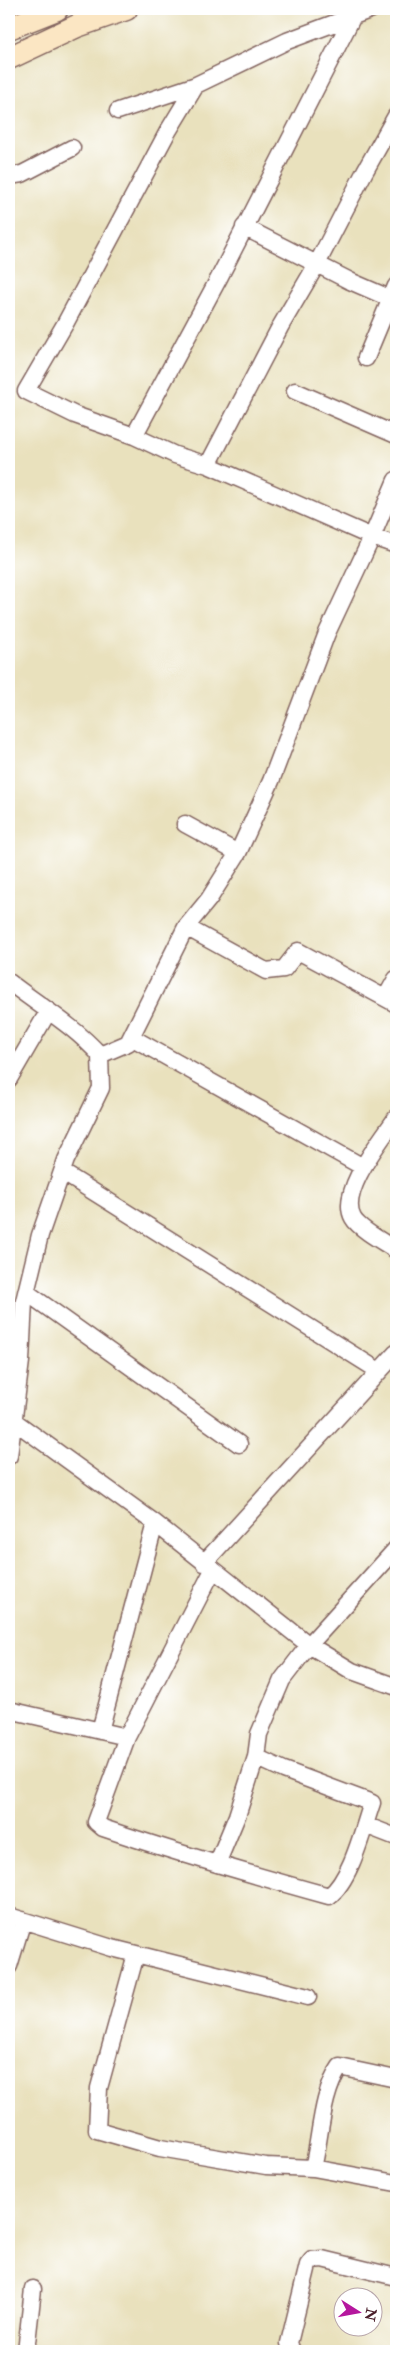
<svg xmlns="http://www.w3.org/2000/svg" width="405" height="2360" font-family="'IM FELL Double Pica',serif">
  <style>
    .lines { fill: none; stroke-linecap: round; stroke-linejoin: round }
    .street-casing { stroke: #82635e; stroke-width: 19 }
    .secondary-casing { stroke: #82635e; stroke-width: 25 }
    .street { stroke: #fff; stroke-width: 16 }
    .secondary { stroke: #fbe6c3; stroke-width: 22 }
  </style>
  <rect width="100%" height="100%" fill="#fff"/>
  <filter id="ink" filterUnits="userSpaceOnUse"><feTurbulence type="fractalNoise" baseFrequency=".02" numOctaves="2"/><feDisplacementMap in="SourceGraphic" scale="10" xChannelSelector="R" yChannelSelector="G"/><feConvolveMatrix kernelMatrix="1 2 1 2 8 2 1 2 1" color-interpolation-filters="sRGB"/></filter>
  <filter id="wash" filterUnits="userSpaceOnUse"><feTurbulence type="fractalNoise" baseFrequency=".0096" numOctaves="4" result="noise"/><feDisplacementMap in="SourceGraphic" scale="20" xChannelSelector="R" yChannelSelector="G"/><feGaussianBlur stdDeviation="1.12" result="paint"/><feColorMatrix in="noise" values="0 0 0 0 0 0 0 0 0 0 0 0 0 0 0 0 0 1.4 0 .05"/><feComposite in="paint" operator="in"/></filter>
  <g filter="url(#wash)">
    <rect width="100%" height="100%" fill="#e9e1bd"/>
  </g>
  <g filter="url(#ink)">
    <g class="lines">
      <g class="street-casing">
        <path id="street" d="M 372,9 L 287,41 L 196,85 L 167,133 L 65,324 L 26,391 L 75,415 L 134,436 L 175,455 L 208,465 L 280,327 L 317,264 L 365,171 L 396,116
          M 118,111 L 196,85
          M 9,176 L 22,174 L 72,148
          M 244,227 L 350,281 L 396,301
          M 366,358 L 396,286
          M 295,391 L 396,435
          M 134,436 L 219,278 L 353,16
          M 208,465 L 372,537 L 396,545
          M 185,824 L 238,853
          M 186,927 L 266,971 L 284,969 L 298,951 L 396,1004
          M 9,982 C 40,1006 74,1026 100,1055 L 101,1088 L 66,1160 L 40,1235 L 24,1301 L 21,1361 L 9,1456
          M 386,997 L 396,979
          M 131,1037 L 363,1167
          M 100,1055 L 128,1043 L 186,927 L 209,899 L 238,853 L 271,781 L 327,633 L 372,537 L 396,480
          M 9,1079 L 48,1012
          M 396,1118 C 382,1139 338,1192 353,1218 C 359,1229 385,1243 396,1250
          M 62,1172 L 379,1371
          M 26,1292 L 239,1444
          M 14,1421 L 155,1523 L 309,1645 L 352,1671 L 394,1686 L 396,1685
          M 204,1563 L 396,1353
          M 9,1710 L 127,1737 L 96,1822 L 103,1828 C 177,1853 253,1875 329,1896 C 351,1880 363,1829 372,1803 L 284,1770 L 256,1757 L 237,1816 L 217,1864
          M 100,1731 L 155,1523
          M 127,1737 L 213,1570
          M 256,1757 L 259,1734 L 282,1680 L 309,1645 L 396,1549
          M 365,1825 L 396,1837
          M 9,1916 L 112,1948 L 308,1997
          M 136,1954 L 99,2088 L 97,2130 L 160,2148 L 266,2166 L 313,2168 L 396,2183
          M 9,1966 L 23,1920
          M 313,2168 C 321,2136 321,2094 340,2067 L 396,2079
          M 26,2351 L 33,2289
          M 292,2351 L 289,2343 L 308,2265 L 312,2260 L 322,2259 L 396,2277"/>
      </g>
      <g class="secondary-casing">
        <path id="secondary" d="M 9,28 L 57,9
          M 9,58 L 77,26 L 126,9"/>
      </g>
      <use href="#street" class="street"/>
      <use href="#secondary" class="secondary"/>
    </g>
  </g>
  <rect width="405" height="2360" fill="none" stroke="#fff" stroke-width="30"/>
  <g transform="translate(358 2312) rotate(101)"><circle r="24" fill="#ffffff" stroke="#b7a5aa"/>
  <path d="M0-4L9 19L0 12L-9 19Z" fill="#b5179e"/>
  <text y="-8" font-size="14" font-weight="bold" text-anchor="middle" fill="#4a1f2b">N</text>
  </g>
</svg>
